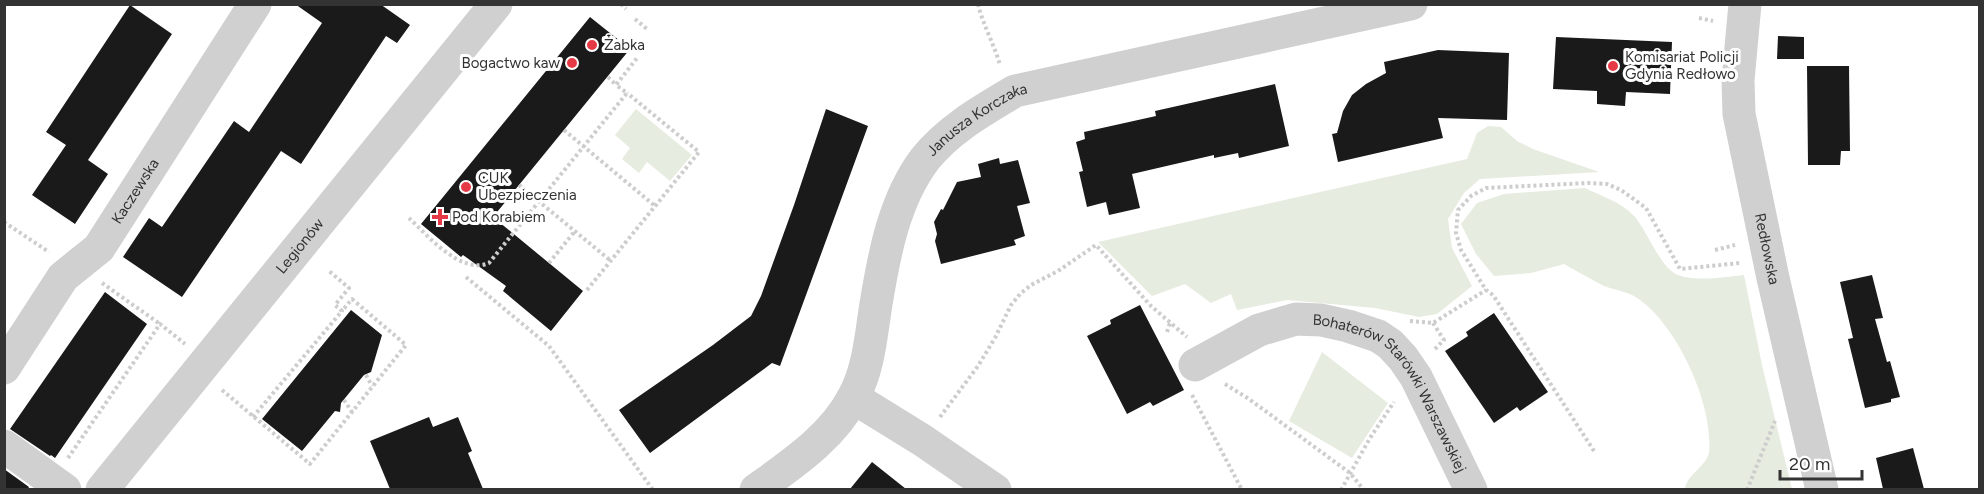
<svg xmlns="http://www.w3.org/2000/svg" width="1984" height="494" font-family="Figtree,sans-serif">
  <style>
    .green { fill: #e6ecdf }
    .building { fill: #1a1a1a }
    .lines { fill: none; stroke-linecap: round; stroke-linejoin: round }
    .path { stroke: #cdcdcd; stroke-width: 4; stroke-dasharray: 3 3; stroke-linecap: butt }
    .minor { stroke: #d0d0d0; stroke-width: 33 }
    .poi-dot { fill: #e63946; stroke: #fff; stroke-width: 2 }
    .labels { text-anchor: middle; dominant-baseline: central; stroke-width: 6; stroke-linejoin: round; paint-order: stroke }
    .poi-label { font-size: 15px; fill: #333; stroke: #fff; text-anchor: start }
    .street-label { font-size: 15px; fill: #333; stroke: #fff }
  </style>
  <rect width="100%" height="100%" fill="#fff"/>
  <path class="green" d="M 636,109 L 692,155 L 670,181 L 647,162 L 639,173 L 622,159 L 630,148 L 615,135 Z
    M 1488,126 L 1501,127 L 1517,141 L 1533,149 L 1599,172 L 1480,179 L 1464,193 L 1448,219 L 1452,248 L 1472,286 L 1437,314 L 1419,317 L 1375,308 L 1287,300 L 1237,310 L 1231,294 L 1211,303 L 1185,284 L 1152,296 L 1098,242 L 1467,159 L 1477,133 Z
    M 1585,188 C 1601,196 1621,202 1634,216 C 1647,230 1660,268 1678,275 C 1695,282 1726,277 1744,275 L 1762,365 L 1792,489 L 1685,489 C 1687,474 1707,466 1709,452 C 1714,405 1676,321 1634,296 C 1625,291 1614,290 1604,286 C 1590,279 1577,271 1564,264 L 1531,273 L 1494,276 L 1476,254 L 1461,224 L 1477,203 L 1504,194 Z
    M 1322,352 L 1388,403 L 1352,458 L 1289,421 Z"/>
  <path class="building" d="M 295,4 L 380,4 L 410,25 L 397,43 L 386,36 L 301,164 L 281,151 L 182,297 L 123,257 L 149,218 L 162,227 L 234,121 L 249,132 L 322,23 Z
    M 130,5 L 172,34 L 88,160 L 108,174 L 75,224 L 32,195 L 66,145 L 46,132 Z
    M 590,17 L 630,49 L 493,217 L 583,291 L 551,331 L 503,291 L 506,286 L 463,255 L 461,257 L 421,224 Z
    M 1778,36 L 1804,37 L 1804,59 L 1777,59 Z
    M 1556,37 L 1672,42 L 1670,94 L 1626,92 L 1625,106 L 1597,104 L 1597,91 L 1553,89 Z
    M 1438,50 L 1509,53 L 1507,120 L 1438,118 L 1443,138 L 1338,162 L 1332,134 L 1337,133 L 1343,111 L 1352,95 L 1366,84 L 1386,73 L 1384,62 Z
    M 1807,66 L 1849,66 L 1850,151 L 1841,151 L 1840,165 L 1808,165 Z
    M 1275,84 L 1289,146 L 1239,158 L 1238,153 L 1214,158 L 1214,155 L 1132,174 L 1140,208 L 1109,215 L 1106,202 L 1087,207 L 1079,172 L 1083,171 L 1076,142 L 1085,139 L 1084,132 L 1156,116 L 1155,111 Z
    M 826,109 L 868,126 L 780,366 L 772,363 L 650,453 L 619,410 L 713,345 L 751,316 L 761,296 L 794,205 Z
    M 999,158 L 1000,164 L 1018,160 L 1030,203 L 1017,206 L 1025,236 L 1014,240 L 1016,245 L 941,264 L 935,241 L 937,234 L 934,222 L 941,209 L 943,210 L 957,182 L 981,177 L 978,164 Z
    M 1872,275 L 1883,318 L 1875,319 L 1887,362 L 1890,361 L 1900,397 L 1891,399 L 1891,402 L 1865,408 L 1848,339 L 1853,338 L 1840,282 Z
    M 105,292 L 147,324 L 55,458 L 51,455 L 50,456 L 10,429 Z
    M 1140,305 L 1184,390 L 1153,406 L 1150,402 L 1127,414 L 1087,336 L 1111,324 L 1110,320 Z
    M 351,310 L 382,335 L 371,372 L 364,375 L 341,403 L 340,412 L 335,411 L 302,451 L 262,419 Z
    M 1494,313 L 1548,392 L 1520,411 L 1517,407 L 1494,423 L 1445,351 L 1468,336 L 1466,332 Z
    M 429,417 L 433,427 L 458,417 L 472,451 L 468,453 L 483,489 L 390,489 L 370,441 Z
    M 1913,448 L 1924,489 L 1883,489 L 1876,458 Z
    M 872,462 L 906,489 L 850,489 Z
    M 4,469 L 29,487 L 28,489 L 4,489 Z"/>
  <g class="lines">
    <path class="path" d="M 621,4 L 626,9
      M 978,4 C 983,25 994,44 1000,65
      M 1699,18 L 1713,21
      M 635,19 L 647,29
      M 608,77 L 616,85
      M 564,130 L 655,206
      M 519,185 L 611,261
      M 409,218 C 428,236 461,275 489,263 L 627,93 L 616,85 L 637,58
      M 4,222 L 49,252
      M 1715,250 L 1735,245
      M 549,263 L 575,231
      M 466,277 L 549,346 L 653,490
      M 102,283 L 160,324
      M 587,290 L 699,152 L 627,93
      M 1410,321 L 1433,323 L 1486,290
      M 1433,323 L 1444,340 L 1434,350
      M 1167,332 L 1170,323
      M 366,375 L 372,386
      M 1225,384 L 1249,399 L 1350,473 L 1364,490
      M 222,390 L 310,464 L 406,345 L 352,299 L 342,311
      M 1192,395 L 1242,490
      M 344,400 L 352,412
      M 253,417 L 342,311 L 335,305 L 349,288 L 329,271
      M 940,417 L 978,366 L 995,338 L 1011,305 L 1020,294 L 1031,285 L 1058,271 L 1096,245 L 1151,306 L 1187,337
      M 1594,451 L 1493,295 L 1486,290 L 1461,250 L 1456,233 L 1458,210 L 1471,196 L 1486,188 L 1588,183 L 1607,184 L 1621,190 L 1646,208 L 1680,269 L 1740,263
      M 68,458 L 160,324 L 185,344
      M 1341,490 L 1370,438 L 1394,402
      M 1747,490 L 1775,421"/>
    <g class="minor">
      <path id="s1" d="M 1745,4 L 1738,80 L 1739,114 L 1773,278 L 1822,490"/>
      <path id="s2" d="M 1195,365 L 1259,330 L 1296,319 L 1321,320 L 1348,326 L 1378,336 L 1390,344 L 1403,358 L 1416,377 L 1471,490"/>
      <path id="s3" d="M 4,368 L 63,277 L 99,248 L 255,4"/>
      <path d="M 854,398 L 922,440 L 995,490"/>
      <path d="M 4,446 L 65,490"/>
      <path id="s4" d="M 102,490 L 496,4"/>
      <path id="s5" d="M 756,490 C 792,464 833,437 854,396 C 869,368 871,335 876,304 C 884,255 894,200 925,159 C 949,129 983,110 1015,91 L 1411,4"/>
    </g>
  </g>
  <g class="poi-dot">
    <circle cx="592" cy="45" r="6"/>
    <circle cx="572" cy="63" r="6"/>
    <circle cx="1613" cy="66" r="6"/>
    <circle cx="466" cy="187" r="6"/>
    <path d="M437 208h6v6h6v6h-6v6h-6v-6h-6v-6h6z"/>
  </g>
  <g class="labels">
    <g class="poi-label">
      <text x="604" y="45">Żabka</text>
      <text x="1625" y="57">Komisariat Policji<tspan x="1625" dy="17">Gdynia Redłowo</tspan></text>
      <text x="560" y="63" text-anchor="end">Bogactwo kaw</text>
      <text x="478" y="178">CUK<tspan x="478" dy="17">Ubezpieczenia</tspan></text>
      <text x="452" y="217">Pod Korabiem</text>
    </g>
    <g class="street-label">
      <text stroke="none"><textPath href="#s5" startOffset="453">Janusza Korczaka</textPath></text>
      <text stroke="none"><textPath href="#s3" startOffset="222">Kaczewska</textPath></text>
      <text stroke="none"><textPath href="#s4" startOffset="314">Legionów</textPath></text>
      <text stroke="none"><textPath href="#s1" startOffset="248">Redłowska</textPath></text>
      <text stroke="none"><textPath href="#s2" startOffset="243">Bohaterów Starówki Warszawskiej</textPath></text>
    </g>
  </g>
  <rect width="1984" height="494" fill="none" stroke="#333333" stroke-width="12"/>
  <path d="M1780 470v9h82v-9" fill="none" stroke="#333333" stroke-width="3"/>
  <text x="1789" y="470" font-size="18" fill="#333333" stroke="#ffffff" stroke-width="4.5" paint-order="stroke">20 m</text>
</svg>
